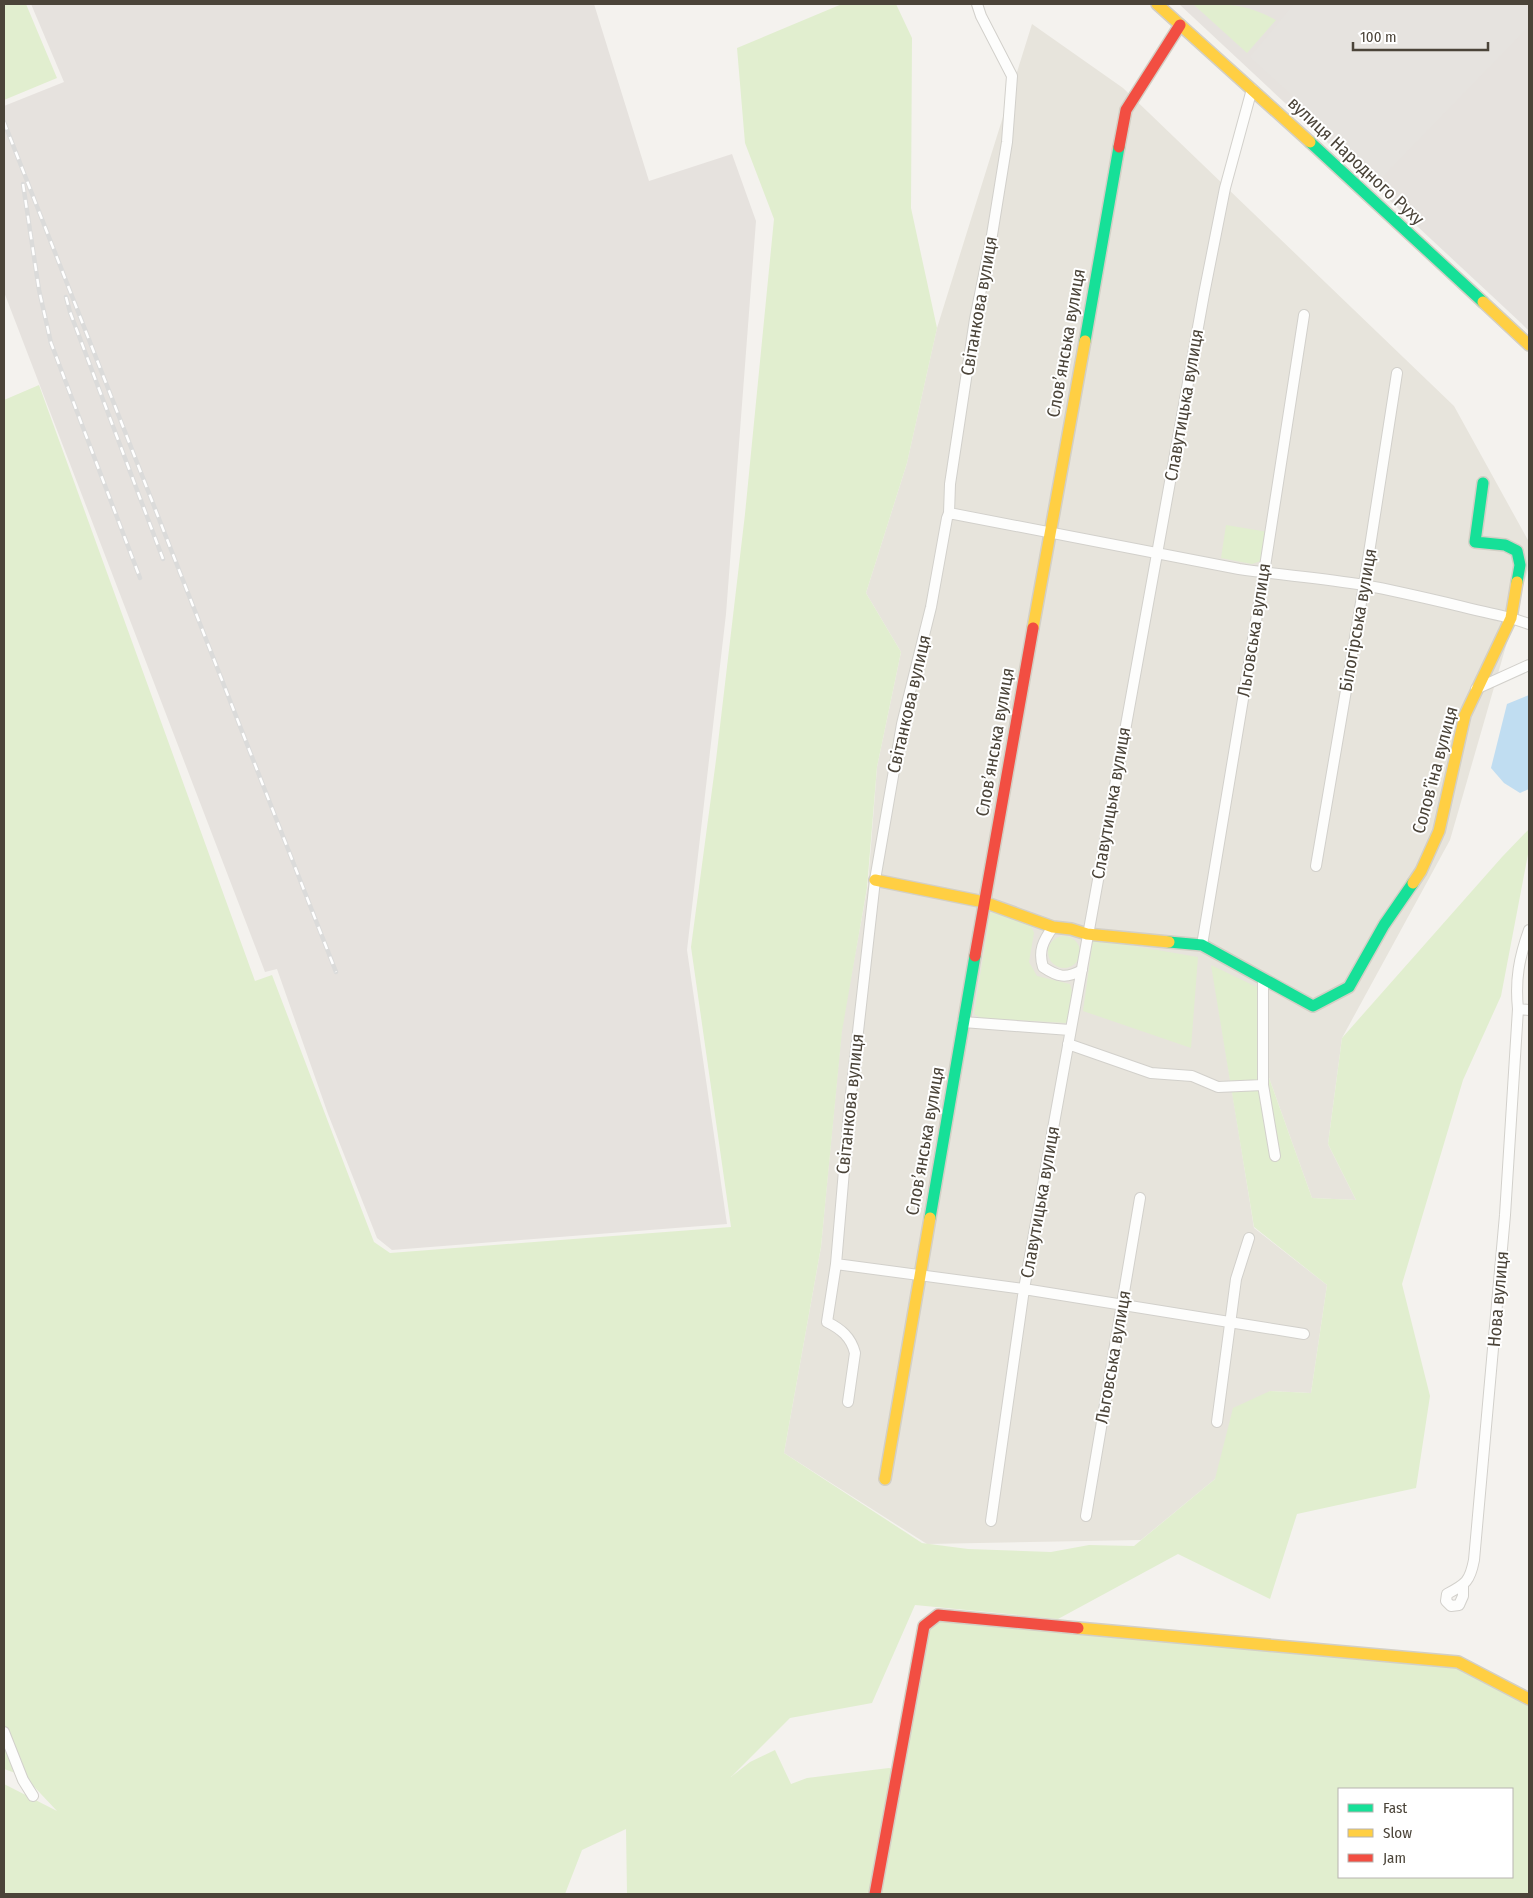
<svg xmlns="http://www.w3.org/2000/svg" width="1533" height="1898" font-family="'Fira Sans Condensed',sans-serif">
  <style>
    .residential { fill: #e7e4dc }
    .industrial { fill: #e6e2de }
    .green { fill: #e1eecf; fill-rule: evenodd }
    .parking { fill: #e6e3df }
    .water { fill: #c0ddf1 }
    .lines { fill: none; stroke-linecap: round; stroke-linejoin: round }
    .street-casing { stroke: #d2d0cb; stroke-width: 12 }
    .fast-casing { stroke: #d3cfc5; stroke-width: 14 }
    .slow-casing { stroke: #d3cfc5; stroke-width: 14 }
    .jam-casing { stroke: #d3cfc5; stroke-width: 14 }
    .street { stroke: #fdfdfc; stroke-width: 10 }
    .fast { stroke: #16e098; stroke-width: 11 }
    .slow { stroke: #ffcf43; stroke-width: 11 }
    .jam { stroke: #f24e42; stroke-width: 11 }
    .rail-casing { stroke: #dbdbda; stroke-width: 4.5 }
    .rail { stroke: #fff; stroke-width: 2.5; stroke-dasharray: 8; stroke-linecap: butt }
    .labels { text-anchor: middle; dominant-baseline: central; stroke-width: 4; stroke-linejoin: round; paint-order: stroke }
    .street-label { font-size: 18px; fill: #4b4439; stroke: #fff }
  </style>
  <rect width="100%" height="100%" fill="#f4f2ee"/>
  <path class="residential" d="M 1032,24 L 1123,88 L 1454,406 L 1529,542 L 1529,566 L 1450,840 L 1342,1038 L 1328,1144 L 1356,1200 L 1312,1198 L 1262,1058 L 1212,966 L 1254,1228 L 1327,1285 L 1311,1393 L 1270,1391 L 1215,1479 L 1141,1540 L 927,1544 L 784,1453 L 821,1247 L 842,1026 L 868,884 L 877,767 L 901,652 L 866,593 L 907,463 L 937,328 Z"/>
  <path class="industrial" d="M 31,4 L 594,4 L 649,181 L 732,154 L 756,221 L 726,614 L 687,950 L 727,1224 L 392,1250 L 377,1238 L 328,1114 L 277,969 L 265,972 L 4,292 L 4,106 L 64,82 Z
    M 1179,4 L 1529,4 L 1529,331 L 1521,323 Z"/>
  <path class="green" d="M 4,4 L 26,4 L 57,78 L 4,100 Z
    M 842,4 L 896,4 L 912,38 L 911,208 L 937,328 L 907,463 L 866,593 L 901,652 L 877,767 L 867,888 L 842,1031 L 821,1247 L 784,1453 L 922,1543 L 968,1549 L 1051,1552 L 1089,1545 L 1134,1546 L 1215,1479 L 1233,1408 L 1270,1391 L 1311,1393 L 1327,1285 L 1254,1227 L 1211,965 L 1263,990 L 1269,1001 L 1262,1058 L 1312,1198 L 1356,1200 L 1328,1144 L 1342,1038 L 1502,857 L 1529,829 L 1529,849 L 1501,996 L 1463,1080 L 1402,1284 L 1430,1396 L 1416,1488 L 1297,1514 L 1270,1599 L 1178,1554 L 1058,1619 L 915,1605 L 872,1703 L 790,1718 L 731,1777 L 750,1762 L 775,1750 L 791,1784 L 807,1778 L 889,1768 L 896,1770 L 874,1894 L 627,1894 L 626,1829 L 582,1850 L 565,1894 L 4,1894 L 4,1784 L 57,1811 L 24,1776 L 4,1769 L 4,400 L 39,385 L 255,981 L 272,975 L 374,1242 L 390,1253 L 731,1227 L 691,947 L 716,760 L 745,514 L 774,219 L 745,143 L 737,48 Z
    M 1193,4 C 1228,4 1244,3 1276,20 L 1247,53 Z
    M 1226,525 L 1268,532 L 1261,561 L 1252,564 L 1221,558 Z
    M 998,911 L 1031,925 L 1034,933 L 1029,962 L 1037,976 L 1070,984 L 1072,992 L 1067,1023 L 981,1018 L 974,1014 L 990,913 Z
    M1048 952a16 16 0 1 1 32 0a16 16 0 1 1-32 0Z
    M 1093,939 L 1198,957 L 1191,1048 L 1083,1011 Z
    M 938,1619 L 1457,1666 L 1529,1704 L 1529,1894 L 878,1894 L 925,1628 ZM 1339,1789 L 1512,1789 L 1512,1877 L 1339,1877 Z"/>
  <path class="parking" d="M 1294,4 L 1529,4 L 1529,26 L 1382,177 L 1250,57 Z"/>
  <path class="water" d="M 1529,695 L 1529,789 L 1520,793 L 1504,783 L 1491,768 L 1507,704 Z"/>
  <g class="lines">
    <g class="street-casing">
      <path id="street" d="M 949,513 L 1239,569 C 1280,575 1323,578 1364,585 C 1413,594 1462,607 1511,618 L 1529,624
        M 1476,689 L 1529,665
        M 1316,866 L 1364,585 L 1397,373
        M 1053,927 C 1043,941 1038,951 1043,967 C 1058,977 1066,979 1082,970
        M 1202,945 L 1264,573 L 1304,315
        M 1263,979 L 1263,1085 L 1275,1156
        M 1518,1009 L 1529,1010
        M 963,1022 L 1070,1030
        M 1068,1044 L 1151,1073 L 1192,1076 L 1218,1087 L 1263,1085
        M 836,1264 L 1024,1289 L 1304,1334
        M 848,1402 L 855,1353 C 851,1337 841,1329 827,1322 L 836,1264 L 849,1112 L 875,880 L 902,724 L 931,607 L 947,518 L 949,513 L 950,484 L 975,319 L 992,235 L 1007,142 L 1012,76 L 981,16 L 977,4
        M 1217,1422 L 1236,1279 L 1249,1238
        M 1086,1516 L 1140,1198
        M 991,1521 L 1024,1289 L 1204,294 L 1225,188 L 1252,89
        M 1463,1586 L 1463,1596 L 1459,1605 L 1451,1606 L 1446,1601 L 1447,1594 C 1466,1584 1470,1581 1474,1560 L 1505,1215 L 1518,1009 C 1515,980 1519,958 1529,930
        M 4,1732 L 23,1780 L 33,1796"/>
    </g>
    <g class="fast-casing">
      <path id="fast" d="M 1310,142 L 1483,302
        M 1085,341 L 1119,147
        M 1483,483 L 1475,542 L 1505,545 L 1517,551 L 1520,565 L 1517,582
        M 1169,942 L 1202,945 L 1313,1006 L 1349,987 L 1384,925 L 1413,883
        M 930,1218 L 975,956"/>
    </g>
    <g class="slow-casing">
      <path id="slow" d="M 1157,4 L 1310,142
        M 1483,302 L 1529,345
        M 1033,628 L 1085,341
        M 875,880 L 984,902 L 1053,927 L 1071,929 L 1087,934 L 1169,942
        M 1413,883 L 1421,871 L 1439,831 L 1465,715 L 1511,618 L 1517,582
        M 885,1479 L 930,1218
        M 1078,1628 L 1458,1662 L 1529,1699"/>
    </g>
    <g class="jam-casing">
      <path id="jam" d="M 1119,147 L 1126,110 L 1180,25
        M 975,956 L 1033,628
        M 875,1894 L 924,1626 L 938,1615 L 1078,1628"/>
    </g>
    <use href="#street" class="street"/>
    <use href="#fast" class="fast"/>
    <use href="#slow" class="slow"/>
    <use href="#jam" class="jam"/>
    <g class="rail-casing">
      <path id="rail" d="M 4,122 L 336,972
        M 23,184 L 39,290 L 51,343 L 140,578
        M 66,297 L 70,312 L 163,559"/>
    </g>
    <use href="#rail" class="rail"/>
  </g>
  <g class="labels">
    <g class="street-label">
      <text transform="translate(1356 161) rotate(43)">вулиця Народного Руху</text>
      <text transform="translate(979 306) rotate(-80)">Світанкова вулиця</text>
      <text transform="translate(1066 343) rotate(-80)">Словʼянська вулиця</text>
      <text transform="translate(1184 405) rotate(-80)">Славутицька вулиця</text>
      <text transform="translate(1358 620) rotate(-80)">Білогірська вулиця</text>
      <text transform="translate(1254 630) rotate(-81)">Льговська вулиця</text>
      <text transform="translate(909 704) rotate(-77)">Світанкова вулиця</text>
      <text transform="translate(995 742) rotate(-80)">Словʼянська вулиця</text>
      <text transform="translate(1435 770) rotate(-75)">Соловʼїна вулиця</text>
      <text transform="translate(1111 803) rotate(-80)">Славутицька вулиця</text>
      <text transform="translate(850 1104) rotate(-84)">Світанкова вулиця</text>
      <text transform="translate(925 1141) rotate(-80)">Словʼянська вулиця</text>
      <text transform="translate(1040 1202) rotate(-80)">Славутицька вулиця</text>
      <text transform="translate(1498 1299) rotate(-85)">Нова вулиця</text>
      <text transform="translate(1113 1357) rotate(-80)">Льговська вулиця</text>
    </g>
  </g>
  <rect width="1533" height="1898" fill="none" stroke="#4b4439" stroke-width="10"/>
  <rect x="1338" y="1788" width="175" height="90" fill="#ffffff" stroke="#b7b4b0"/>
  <rect x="1348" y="1804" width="25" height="8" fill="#16e098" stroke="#b7b4b0"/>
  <text x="1383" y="1813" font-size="15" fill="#4b4439">Fast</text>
  <rect x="1348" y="1829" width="25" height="8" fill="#ffcf43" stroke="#b7b4b0"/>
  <text x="1383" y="1838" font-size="15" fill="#4b4439">Slow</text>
  <rect x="1348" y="1854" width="25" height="8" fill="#f24e42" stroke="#b7b4b0"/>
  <text x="1383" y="1863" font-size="15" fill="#4b4439">Jam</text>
  <path d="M1353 42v8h135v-8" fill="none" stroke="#4b4439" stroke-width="2.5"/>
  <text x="1360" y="42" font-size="15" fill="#4b4439" stroke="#ffffff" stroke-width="4" paint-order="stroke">100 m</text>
</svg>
